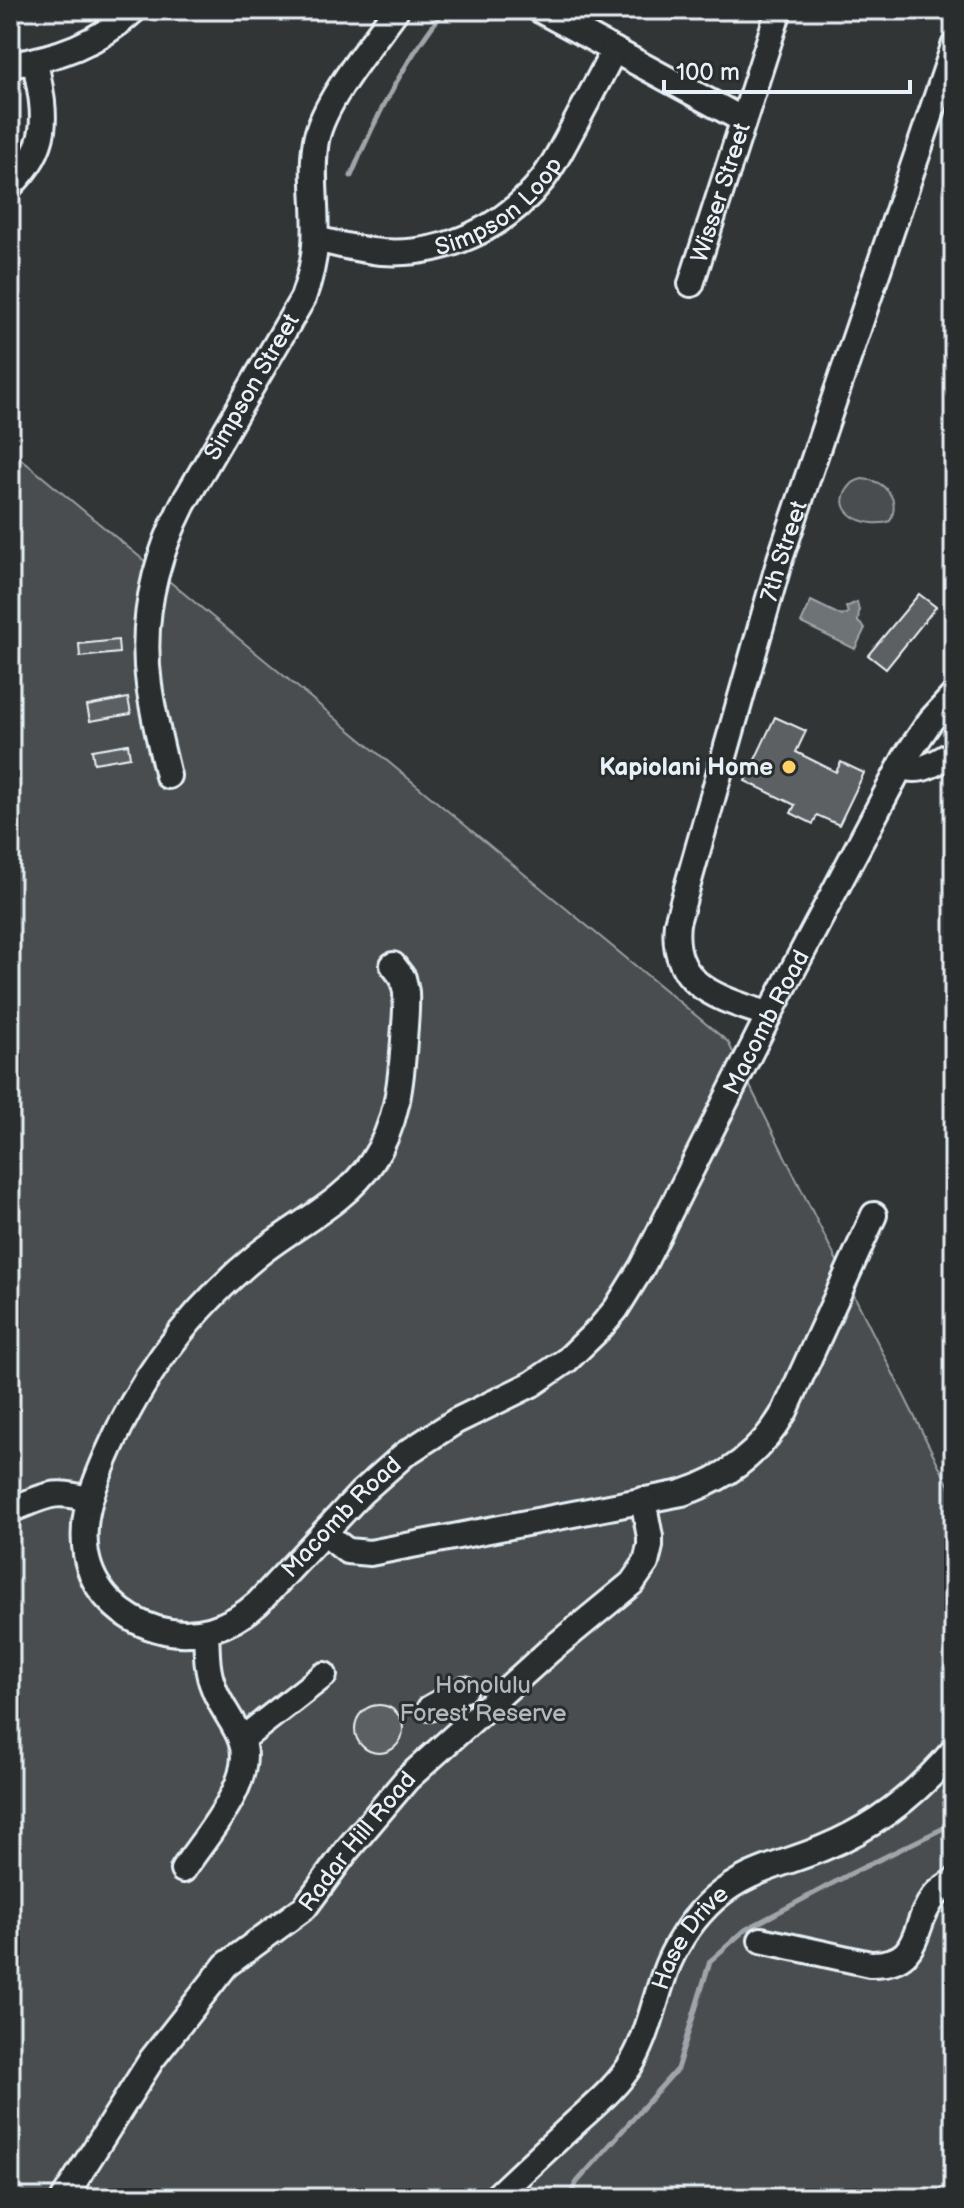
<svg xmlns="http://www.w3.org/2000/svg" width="964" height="2208" font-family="'Balsamiq Sans',sans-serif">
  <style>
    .green { fill: #494d4f; stroke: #989fa4; stroke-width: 2 }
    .water { fill: #6e7376; stroke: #9fa5aa; stroke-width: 2 }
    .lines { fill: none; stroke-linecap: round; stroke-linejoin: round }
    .stream { stroke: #9fa5aa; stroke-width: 5 }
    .building { fill: #5c6063; stroke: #e8f1f8; stroke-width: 2 }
    .minor-casing { stroke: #e8f1f8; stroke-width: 30 }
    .minor { stroke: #2a2d2e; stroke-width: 24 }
    .poi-dot { fill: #ffd166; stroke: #2a2d2e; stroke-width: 3 }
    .labels { text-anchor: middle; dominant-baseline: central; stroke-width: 6; stroke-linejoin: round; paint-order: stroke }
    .street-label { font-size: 24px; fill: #e8f1f8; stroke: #2a2d2e }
    .poi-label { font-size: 24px; font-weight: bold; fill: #e8f1f8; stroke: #2a2d2e; text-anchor: end }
    .park-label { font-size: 24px; fill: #b0b8bd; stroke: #2a2d2e }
  </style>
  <rect width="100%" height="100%" fill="#323536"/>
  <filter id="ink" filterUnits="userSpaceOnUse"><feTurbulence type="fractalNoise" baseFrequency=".0125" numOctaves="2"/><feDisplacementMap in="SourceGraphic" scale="16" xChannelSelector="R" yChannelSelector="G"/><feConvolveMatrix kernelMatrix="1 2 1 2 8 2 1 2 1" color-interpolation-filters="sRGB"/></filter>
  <g filter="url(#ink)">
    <path class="green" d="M 10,450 L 728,1042 L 954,1496 L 954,2198 L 10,2198 Z
      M 862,479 C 885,480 901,499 890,521 C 870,529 831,515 847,490 C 852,483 854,481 862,479 Z"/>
    <path class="water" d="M 811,601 L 842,616 L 848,613 L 846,607 L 857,602 L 859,610 L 858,622 L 865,628 L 855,649 L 801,623 Z"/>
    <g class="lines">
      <path class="stream" d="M 351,176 C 375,118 405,59 445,10
        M 568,2198 L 577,2182 L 677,2069 L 710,1961 L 745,1930 L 852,1873 L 954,1823"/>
    </g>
    <path class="building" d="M 919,594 L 936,607 L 886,669 L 868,655 Z
      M 118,640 L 119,653 L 80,657 L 79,644 Z
      M 128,698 L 131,714 L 90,721 L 87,706 Z
      M 775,717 L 806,731 L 796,752 L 836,772 L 841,762 L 864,773 L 839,825 L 817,815 L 813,824 L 791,813 L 795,805 L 745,781 Z
      M 128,744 L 130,757 L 94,763 L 92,750 Z
      M355 1729a24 24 0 1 1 48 0a24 24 0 1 1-48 0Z"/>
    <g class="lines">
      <g class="minor-casing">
        <g id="minor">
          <path d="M 540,10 L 743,120"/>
          <path d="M 10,65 C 57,58 99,43 134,10"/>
          <path d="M 10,186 C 53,144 45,114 35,61"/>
          <path id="s1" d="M 316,239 C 337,244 359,250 382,252 C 444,256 505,228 543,179 C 555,163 564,144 574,126 C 587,101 601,76 614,50"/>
          <path id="s2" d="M 691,284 L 779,10"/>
          <path d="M 901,766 C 921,775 936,762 954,753"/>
          <path id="s3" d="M 168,776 C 161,746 153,715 149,685 C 140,621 154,561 183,504 L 303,298 C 309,281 314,263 315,245 C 318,210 310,175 316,140 C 324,100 371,45 396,10"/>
          <path id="s4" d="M 393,965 L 403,978 L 406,992 C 407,1008 405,1024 404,1040 C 401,1084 397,1125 372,1162 C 344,1203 298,1223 260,1253 C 193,1307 141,1376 107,1455 C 93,1488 80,1517 86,1554 C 92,1591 122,1619 157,1629 C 194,1640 230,1628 258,1603 L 361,1493 L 405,1454 L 456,1421 L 532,1384 L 567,1360 L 600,1328 L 616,1309 L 642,1267 L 769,1015 L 905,758 L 931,720 L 954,695"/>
          <path id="s5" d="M 769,1015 C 721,998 670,988 677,923 L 780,559 L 954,46"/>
          <path d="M 10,1510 C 43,1498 53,1487 89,1500"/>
          <path d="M 324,1533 L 347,1551 L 370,1553 L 682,1493 C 728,1478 761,1452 785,1411 L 874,1215"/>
          <path d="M 430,1708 L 464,1689"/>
          <path d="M 241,1740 L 324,1675"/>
          <path d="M 183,1870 C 204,1838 257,1780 241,1740 C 234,1721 219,1705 213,1686 C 206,1669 207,1649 206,1631"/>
          <path d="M 761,1940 L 870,1964 C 924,1965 910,1926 934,1897 C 939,1890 947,1886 954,1881"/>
          <path id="s6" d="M 64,2198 L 152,2059 L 226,1965 L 305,1907 L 347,1850 L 407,1779 L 548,1652 L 632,1583 L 646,1563 L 650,1546 L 650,1537 L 643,1500"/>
          <path id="s7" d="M 495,2198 C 521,2173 548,2148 575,2123 C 596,2104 618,2086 633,2061 C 650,2031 655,1996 668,1964 C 679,1939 694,1917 714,1899 C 748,1869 783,1865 823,1848 C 875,1827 918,1793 954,1750"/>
        </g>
      </g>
      <use href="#minor" class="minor"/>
    </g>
  </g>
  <circle class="poi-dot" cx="789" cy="767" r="8"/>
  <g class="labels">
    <g class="street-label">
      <text stroke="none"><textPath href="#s2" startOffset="96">Wisser Street</textPath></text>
      <text stroke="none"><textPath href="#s1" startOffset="198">Simpson Loop</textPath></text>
      <text stroke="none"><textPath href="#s3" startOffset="416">Simpson Street</textPath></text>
      <text stroke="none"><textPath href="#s5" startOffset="532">7th Street</textPath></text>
      <text stroke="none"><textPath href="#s4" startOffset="1720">Macomb Road</textPath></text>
      <text stroke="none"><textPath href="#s4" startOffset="1048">Macomb Road</textPath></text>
      <text stroke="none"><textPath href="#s6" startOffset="466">Radar Hill Road</textPath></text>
      <text stroke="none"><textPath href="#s7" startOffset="332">Hase Drive</textPath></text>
    </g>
    <g class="poi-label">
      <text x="773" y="767">Kapiolani Home</text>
    </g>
    <g class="park-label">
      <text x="483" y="1685">Honolulu<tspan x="483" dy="28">Forest Reserve</tspan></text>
    </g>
  </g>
  <rect width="964" height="2208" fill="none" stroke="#2a2d2e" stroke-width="40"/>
  <rect x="20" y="20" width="924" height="2168" fill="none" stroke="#e8f1f8" stroke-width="3" filter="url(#ink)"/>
  <path d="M664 80v12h246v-12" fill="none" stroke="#e8f1f8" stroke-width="4"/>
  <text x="676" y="80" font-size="24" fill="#e8f1f8" stroke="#2a2d2e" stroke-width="6" paint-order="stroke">100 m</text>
</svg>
